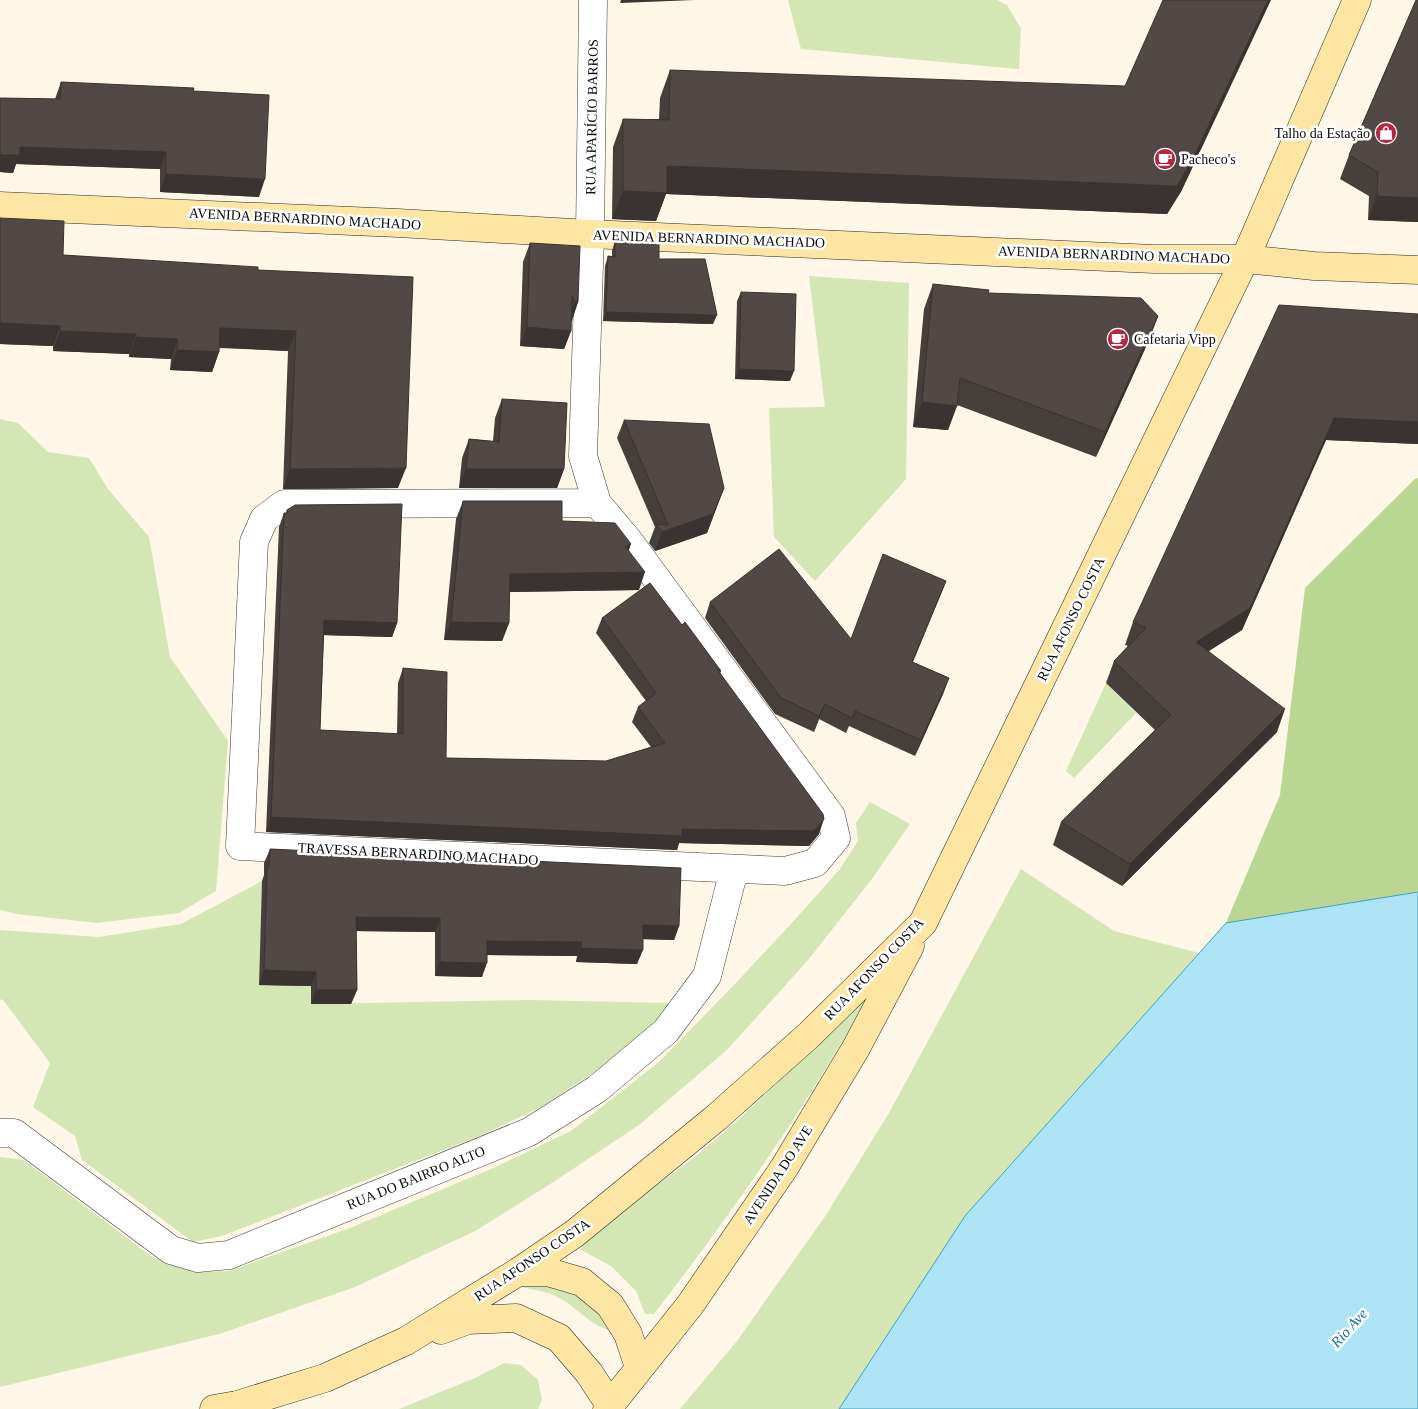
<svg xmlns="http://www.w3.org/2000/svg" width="1418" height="1409" font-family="'Times New Roman',serif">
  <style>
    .green { fill: #d4e6b3 }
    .forest { fill: #bad693 }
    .water { fill: #ade3f4; stroke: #37a2c8 }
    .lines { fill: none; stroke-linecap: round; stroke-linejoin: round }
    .street-casing { stroke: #3c3c3c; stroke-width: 29 }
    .secondary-casing { stroke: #2b2b2b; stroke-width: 29 }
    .street { stroke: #fff; stroke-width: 28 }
    .secondary { stroke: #fde6a3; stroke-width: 28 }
    .wall { fill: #473f3c }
    .shaded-wall { fill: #393331 }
    .building { fill: #524946; stroke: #393331 }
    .labels { text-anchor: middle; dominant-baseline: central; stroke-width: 5; stroke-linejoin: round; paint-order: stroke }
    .street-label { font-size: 14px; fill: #090909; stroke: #fff }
    .poi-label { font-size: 14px; fill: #090909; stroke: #fff; text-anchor: start }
    .water-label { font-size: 15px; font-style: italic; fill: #187096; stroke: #fff }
  </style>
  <rect width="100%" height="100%" fill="#fef6e6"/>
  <path class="green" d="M 788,0 L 997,0 L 1007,5 L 1021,29 L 1019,69 L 801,49 Z
    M 809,276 L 909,283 L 906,479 L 815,581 L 774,537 L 769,408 L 825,407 Z
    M 0,419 L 18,423 L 48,452 L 89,458 L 108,489 L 149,537 L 170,657 L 228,741 L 216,891 L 179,913 L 97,923 L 17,914 L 0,910 Z
    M 1106,683 L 1136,713 L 1074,778 L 1066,771 Z
    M 870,802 L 910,824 L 871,880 L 808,960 L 728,1049 L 639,1125 L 555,1181 L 475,1231 L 355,1287 L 219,1334 L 0,1387 L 0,1157 L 24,1160 L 152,1257 L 194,1272 L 229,1271 L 350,1228 L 491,1169 L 571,1131 L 659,1062 L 733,986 L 791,924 L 840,869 L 858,841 L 856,823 Z
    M 1021,869 L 1114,931 L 1199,953 L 965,1216 L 839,1409 L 680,1409 L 737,1341 L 826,1215 L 889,1113 Z
    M 262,881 L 259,984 L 311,986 L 311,1004 L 530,1000 L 670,1003 L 649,1028 L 599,1069 L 541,1107 L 482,1135 L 222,1236 L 193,1242 L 82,1160 L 75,1136 L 33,1107 L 50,1063 L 4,1001 L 0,999 L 0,930 L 99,937 L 181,924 Z
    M 883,970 C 862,1007 841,1045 818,1081 C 767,1162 712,1239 654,1314 L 645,1314 L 636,1291 L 611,1266 L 581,1250 L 581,1237 C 620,1210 661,1184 698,1154 C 766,1099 826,1035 883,970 Z
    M 518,1279 L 582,1292 L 613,1331 C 594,1327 584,1315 569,1304 C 555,1293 538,1290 520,1287 Z
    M 504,1363 L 521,1365 L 538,1380 L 542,1400 L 538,1409 L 399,1409 L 475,1378 Z"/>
  <path class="forest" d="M 1418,478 L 1418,892 L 1226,923 L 1280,795 L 1305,588 L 1415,479 Z"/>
  <path class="water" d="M 1418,892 L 1418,1409 L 839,1409 L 965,1216 L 1226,923 Z"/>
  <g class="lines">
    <g class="street-casing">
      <path id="street" d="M 593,0 L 590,234 L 583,456 L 597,503 L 628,540 L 831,816 L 836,838 L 815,863 L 785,871 L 240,846 L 254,542 L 264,519 L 284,504 L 597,503
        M 0,1133 L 14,1133 L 171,1250 L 198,1258 L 229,1255 L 529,1132 L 597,1089 L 666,1031 L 707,976 L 734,870"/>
    </g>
    <g class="secondary-casing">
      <path id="secondary" d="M 0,206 L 398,223 L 590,234 L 1154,259 L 1245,259 L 1314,266 L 1418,270
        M 518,1272 L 548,1272 L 582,1282 L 610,1305 L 628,1334 L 639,1367
        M 441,1330 L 468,1320 L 516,1318 L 559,1338 L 589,1373 L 610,1405
        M 214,1409 L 237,1405 L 325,1378 L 406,1341 L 518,1272 L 574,1234 L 717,1117 L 809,1035 L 923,923 L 1245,259 L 1357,0
        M 607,1409 L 690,1305 L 784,1168 L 856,1048 L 910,946"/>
    </g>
    <use href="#street" class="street"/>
    <use href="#secondary" class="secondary"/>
  </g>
  <path class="wall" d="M 1416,0 L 1418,222 L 1368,220 L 1369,196 L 1340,179 L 1349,155 Z
    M 670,70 L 1182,190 L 1167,214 L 666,194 L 656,221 L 612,219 L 613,147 L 623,119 L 659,119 L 660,98 Z
    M 61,82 L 193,91 L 259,197 L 160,192 L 160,169 L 16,164 L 13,173 L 0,172 L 0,98 L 55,99 Z
    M 0,218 L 63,255 L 258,270 L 398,488 L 283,489 L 288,351 L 219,348 L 219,352 L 212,372 L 170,370 L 171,359 L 129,357 L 129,354 L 53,351 L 53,346 L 0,344 Z
    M 615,241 L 659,259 L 713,324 L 603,321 L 605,266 L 608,256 L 612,257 L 612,251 Z
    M 530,243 L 578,302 L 571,321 L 571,331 L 564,349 L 520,346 L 523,262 Z
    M 933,284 L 988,293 L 1158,316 L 1149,340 L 1096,457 L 957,405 L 948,430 L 913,427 L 924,309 Z
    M 741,292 L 790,381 L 735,379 L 737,301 Z
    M 1418,314 L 1418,444 L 1326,440 L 1242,630 L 1209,651 L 1277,732 L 1122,886 L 1053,845 L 1061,822 L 1155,730 L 1106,683 L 1114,661 L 1128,646 L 1125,645 L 1133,622 Z
    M 502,399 L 564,469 L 557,488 L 459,488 L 462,458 L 469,439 L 493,441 L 495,418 Z
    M 624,420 L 724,488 L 707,533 L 655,551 L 649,543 L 655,527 L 617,438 Z
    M 463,501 L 562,521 L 629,551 L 639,590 L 509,592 L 509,623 L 502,641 L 444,640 L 456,519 Z
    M 287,510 L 397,623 L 392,637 L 324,635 L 320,730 L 397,734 L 398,683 L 403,668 L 446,758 L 606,761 L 651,747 L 632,722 L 638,707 L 646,701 L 596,633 L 602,618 L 682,625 L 721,671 L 720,674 L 819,834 L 809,846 L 679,843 L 677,850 L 266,832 L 279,527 L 284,513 L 286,513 Z
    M 946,581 L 940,596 L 913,662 L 949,678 L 943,694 L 915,756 L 849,726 L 846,733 L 819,719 L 814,732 L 775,714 L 705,618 L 710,602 L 851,639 Z
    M 270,849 L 679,926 L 674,940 L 643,939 L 637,964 L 576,962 L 577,956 L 487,955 L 482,977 L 435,976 L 435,932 L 356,931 L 357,990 L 351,1004 L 311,1004 L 311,986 L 259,985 L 262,881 L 264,875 L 264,863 Z"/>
  <path class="shaded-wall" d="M 621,0 L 694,0 L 620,3 Z
    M 1268,0 L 1271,0 L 1182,190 L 1167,214 L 666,194 L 656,221 L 612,219 L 623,191 L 667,166 L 1177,186 Z
    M 20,147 L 166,152 L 160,169 L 16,164 L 13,173 L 0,172 L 0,155 Z
    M 166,174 L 265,179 L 259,197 L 160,192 Z
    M 1377,196 L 1418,198 L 1418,222 L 1368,220 Z
    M 575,302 L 578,302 L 572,321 L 568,320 Z
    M 606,312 L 717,315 L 713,324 L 603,321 Z
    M 1158,316 L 1149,340 L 1096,457 L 1105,432 Z
    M 0,323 L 60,326 L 53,346 L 0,344 Z
    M 527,327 L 571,331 L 564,349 L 520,346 Z
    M 220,328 L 296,331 L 288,351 L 213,347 Z
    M 60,331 L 136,334 L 129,354 L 53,351 Z
    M 136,337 L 178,339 L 171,359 L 129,357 Z
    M 177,350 L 219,352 L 212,372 L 170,370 Z
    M 739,369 L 794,371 L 790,381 L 735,379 Z
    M 922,402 L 957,406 L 948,430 L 913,427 Z
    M 1334,418 L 1418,422 L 1418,444 L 1326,440 L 1242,630 L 1188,664 L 1196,642 Z
    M 406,468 L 398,488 L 283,489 L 290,469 Z
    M 466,469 L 564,469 L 557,488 L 459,488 Z
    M 724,488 L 707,533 L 655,551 L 662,532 Z
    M 631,544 L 625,562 L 625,546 Z
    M 645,572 L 639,590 L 503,592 L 510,574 Z
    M 946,581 L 940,596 L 906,677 L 912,662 Z
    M 324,620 L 397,623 L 392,637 L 319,635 Z
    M 451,622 L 509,623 L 502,641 L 444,640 Z
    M 949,678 L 943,694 L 915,756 L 921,740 Z
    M 825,704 L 819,719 L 814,732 L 819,716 Z
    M 1285,709 L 1277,732 L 1122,886 L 1130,864 Z
    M 271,817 L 682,829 L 824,819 L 819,834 L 809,846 L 679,843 L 677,850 L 266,832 Z
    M 356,917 L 440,918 L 435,932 L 351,931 Z
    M 643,925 L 679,926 L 674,940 L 638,939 Z
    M 487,941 L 582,942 L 577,956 L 482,955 Z
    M 581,948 L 643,950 L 637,964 L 576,962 Z
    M 440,962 L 487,963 L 482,977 L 435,976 Z
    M 264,970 L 316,972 L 311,986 L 259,985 Z
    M 316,990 L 357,990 L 351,1004 L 311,1004 Z"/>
  <path class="building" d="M 1163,0 L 1268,0 L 1192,161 L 1177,186 L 667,166 L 667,193 L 623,191 L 623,119 L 669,120 L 670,70 L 1125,86 Z
    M 1416,0 L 1418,0 L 1418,198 L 1377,196 L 1378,172 L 1349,155 Z
    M 61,82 L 194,88 L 193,91 L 269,95 L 265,179 L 166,174 L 166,152 L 20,147 L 20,155 L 0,155 L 0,98 L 60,99 Z
    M 0,218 L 64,221 L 63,255 L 258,267 L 258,270 L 413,277 L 406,468 L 290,469 L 296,331 L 220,328 L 219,352 L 177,350 L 178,339 L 136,337 L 136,334 L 60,331 L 60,326 L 0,323 Z
    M 615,241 L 659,243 L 659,259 L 705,259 L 717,315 L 606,312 L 608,256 L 615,257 Z
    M 530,243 L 580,246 L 578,302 L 575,302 L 572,296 L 571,331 L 527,327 Z
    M 933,284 L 989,290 L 988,293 L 1141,298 L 1158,316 L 1105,432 L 960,378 L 957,406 L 922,402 Z
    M 741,292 L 796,294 L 794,371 L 739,369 Z
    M 1279,305 L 1418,314 L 1418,422 L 1334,418 L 1250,608 L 1196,642 L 1285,709 L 1130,864 L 1061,822 L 1171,715 L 1114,661 L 1146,628 L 1133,622 Z
    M 502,399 L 567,403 L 564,469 L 466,469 L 469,439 L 499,442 Z
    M 624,420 L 709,424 L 724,488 L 713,514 L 662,532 L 656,524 L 668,525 Z
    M 463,501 L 562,501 L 562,521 L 615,523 L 631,544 L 625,546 L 645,572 L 510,574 L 509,623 L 451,622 Z
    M 402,504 L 397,623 L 324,620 L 320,730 L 403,734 L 403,668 L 447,672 L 446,758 L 606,761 L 665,743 L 638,707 L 656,693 L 602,618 L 650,583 L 682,625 L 685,622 L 721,671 L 717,669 L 823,814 L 824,819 L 814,831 L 682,829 L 682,836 L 271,817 L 284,513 L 287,513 L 287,510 L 295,505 Z
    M 779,549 L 851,639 L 883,554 L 946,581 L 912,662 L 949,678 L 921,740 L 855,711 L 852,718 L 825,704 L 819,716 L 781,698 L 710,602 Z
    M 270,849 L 681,868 L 679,926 L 643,925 L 643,950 L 581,948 L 582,942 L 487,941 L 487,963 L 440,962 L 440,918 L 356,917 L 357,990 L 316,990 L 316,972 L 264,970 L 267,866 L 269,866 Z"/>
  <defs>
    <g id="shop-disc" transform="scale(1.125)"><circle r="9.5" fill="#b42741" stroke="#fff"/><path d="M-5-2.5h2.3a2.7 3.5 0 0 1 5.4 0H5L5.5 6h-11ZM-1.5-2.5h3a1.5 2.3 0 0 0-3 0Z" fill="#fff"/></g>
    <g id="cafe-disc" transform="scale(1.125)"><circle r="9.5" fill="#b42741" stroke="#fff"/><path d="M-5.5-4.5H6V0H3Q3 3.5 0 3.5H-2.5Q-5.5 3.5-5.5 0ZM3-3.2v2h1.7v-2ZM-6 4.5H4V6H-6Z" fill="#fff"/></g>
  </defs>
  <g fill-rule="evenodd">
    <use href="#shop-disc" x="1386" y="133"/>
    <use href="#cafe-disc" x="1165" y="159"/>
    <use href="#cafe-disc" x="1118" y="339"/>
  </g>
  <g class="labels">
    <g class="street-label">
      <text transform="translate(592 117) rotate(-89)">RUA APARÍCIO BARROS</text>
      <text transform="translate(305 219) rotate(3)">AVENIDA BERNARDINO MACHADO</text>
      <text transform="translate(709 239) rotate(2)">AVENIDA BERNARDINO MACHADO</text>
      <text transform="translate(1114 255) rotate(2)">AVENIDA BERNARDINO MACHADO</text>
      <text transform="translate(1071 619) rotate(-64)">RUA AFONSO COSTA</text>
      <text transform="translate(418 854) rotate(3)">TRAVESSA BERNARDINO MACHADO</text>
      <text transform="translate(874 969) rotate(-46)">RUA AFONSO COSTA</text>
      <text transform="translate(778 1175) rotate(-57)">AVENIDA DO AVE</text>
      <text transform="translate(416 1178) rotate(-22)">RUA DO BAIRRO ALTO</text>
      <text transform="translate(532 1260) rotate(-34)">RUA AFONSO COSTA</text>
    </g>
    <g class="poi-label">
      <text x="1370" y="133" text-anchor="end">Talho da Estação</text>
      <text x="1181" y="159">Pacheco's</text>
      <text x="1134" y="339">Cafetaria Vipp</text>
    </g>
    <g class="water-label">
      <text transform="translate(1349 1328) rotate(-48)">Rio Ave</text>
    </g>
  </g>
</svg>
